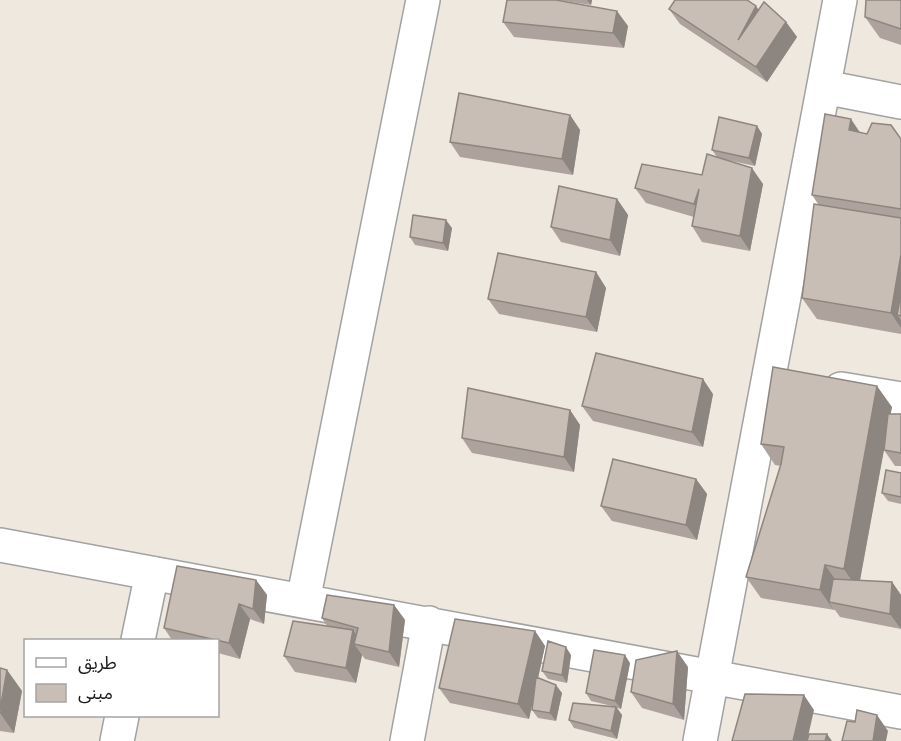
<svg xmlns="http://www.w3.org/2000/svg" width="901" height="741" font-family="Barlow,'Noto Sans Arabic',sans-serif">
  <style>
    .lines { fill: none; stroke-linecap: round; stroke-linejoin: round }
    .street-casing { stroke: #a2a2a2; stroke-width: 36 }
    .street { stroke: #fff; stroke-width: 33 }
    .wall { fill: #ada39c }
    .shaded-wall { fill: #8d857f }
    .building { fill: #c9beb5; stroke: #8d857f; stroke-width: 1.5 }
  </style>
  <rect width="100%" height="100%" fill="#eee8df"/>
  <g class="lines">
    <g class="street-casing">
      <path id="street" d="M 824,87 L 901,102
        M 841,389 L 901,399
        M 0,545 L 901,712
        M 303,601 L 423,0
        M 138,640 L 152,573
        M 117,741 L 122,716
        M 407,741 L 429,623
        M 700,741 L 840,0"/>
    </g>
    <use href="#street" class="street"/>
  </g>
  <path class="wall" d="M 558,0 L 592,0 L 591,5 Z
    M 901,0 L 901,45 L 880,38 L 865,17 Z
    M 669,9 L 759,10 L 786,22 L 797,37 L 767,82 L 680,24 Z
    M 503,22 L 628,26 L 624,48 L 514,37 Z
    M 570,115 L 580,130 L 573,175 L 460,157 L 450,142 Z
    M 757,126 L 762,134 L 755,166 L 722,159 L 763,184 L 750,251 L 702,242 L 692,226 L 694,217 L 646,203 L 635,188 L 702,175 L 717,157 L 712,150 Z
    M 860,133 L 901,139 L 901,334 L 817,319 L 802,298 L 818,204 L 812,195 Z
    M 617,199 L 628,215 L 620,256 L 561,242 L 551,227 Z
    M 452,228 L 448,251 L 415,245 L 410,237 Z
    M 596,272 L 606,288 L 597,332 L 499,314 L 488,299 Z
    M 713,394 L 703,447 L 593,421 L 582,406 Z
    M 892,407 L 890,414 L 901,414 L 901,466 L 895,466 L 884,450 L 885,443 L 860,581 L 892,582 L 901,595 L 901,629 L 840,617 L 835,610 L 761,598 L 746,577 L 781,466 L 775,465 L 761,444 Z
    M 570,410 L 580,425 L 574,472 L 472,453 L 462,438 Z
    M 901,473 L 901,504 L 888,501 L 882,493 Z
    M 696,479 L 707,494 L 697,540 L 612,521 L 601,506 Z
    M 256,580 L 267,595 L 264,624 L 250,619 L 240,659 L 218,653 L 218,640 L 172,640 L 164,628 Z
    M 394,605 L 405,620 L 399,667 L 365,659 L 362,655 L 356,683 L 295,672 L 284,656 L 327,626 L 322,618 Z
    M 535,631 L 545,646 L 538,678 L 562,693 L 556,721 L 538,718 L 532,710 L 534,695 L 529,719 L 450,703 L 439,688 Z
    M 571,655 L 567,683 L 548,679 L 542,671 Z
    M 630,663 L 621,709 L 617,708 L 622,715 L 617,739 L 574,728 L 569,720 L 612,706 L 591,701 L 586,693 Z
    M 688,667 L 684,720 L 642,708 L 631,692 Z
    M 0,668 L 7,670 L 22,691 L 14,733 L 0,731 Z"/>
  <path class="shaded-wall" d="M 587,0 L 592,0 L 591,5 Z
    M 756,6 L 767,22 L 738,40 Z
    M 617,11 L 628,26 L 624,48 L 613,33 Z
    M 786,22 L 797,37 L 767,82 L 756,67 Z
    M 570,115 L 580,130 L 573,175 L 562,159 Z
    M 851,119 L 865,140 L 849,130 Z
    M 757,126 L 762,134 L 755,166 L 749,158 Z
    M 752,168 L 763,184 L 750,251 L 740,236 Z
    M 699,189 L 704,219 L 694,204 Z
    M 617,199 L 628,215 L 620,256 L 610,240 Z
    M 446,220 L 452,228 L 448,251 L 443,243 Z
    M 901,254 L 901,316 L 897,315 L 901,320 L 901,328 L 891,313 Z
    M 596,272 L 606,288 L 597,332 L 586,317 Z
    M 703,379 L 713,394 L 703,447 L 692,432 Z
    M 877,386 L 892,407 L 858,590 L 844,569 Z
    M 570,410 L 580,425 L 574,472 L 564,457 Z
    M 696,479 L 707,494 L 697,540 L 686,525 Z
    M 825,565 L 840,586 L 829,602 L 834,611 L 820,590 Z
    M 256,580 L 267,595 L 264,624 L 253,609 Z
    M 892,582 L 901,595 L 901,629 L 890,614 Z
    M 239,604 L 250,619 L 240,659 L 229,643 Z
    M 394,605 L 405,620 L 399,667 L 389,652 Z
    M 353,630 L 364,645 L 354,644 L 362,655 L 356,683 L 346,668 Z
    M 535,631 L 545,646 L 529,719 L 518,704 Z
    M 566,647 L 571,655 L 567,683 L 562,675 Z
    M 677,651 L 688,667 L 684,720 L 673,704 Z
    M 625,655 L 630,663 L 621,709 L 615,701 Z
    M 7,670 L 22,691 L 14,733 L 0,713 Z
    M 556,685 L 562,693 L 556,721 L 550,713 Z
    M 804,695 L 814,710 L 807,741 L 793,741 Z
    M 616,707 L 622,715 L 617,739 L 611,731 Z
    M 877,715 L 888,731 L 886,741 L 873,741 Z
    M 827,734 L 832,741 L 825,741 Z"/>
  <path class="building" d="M 507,0 L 556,0 L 617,11 L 613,33 L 503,22 Z
    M 675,0 L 747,0 L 756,6 L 738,40 L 764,2 L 786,22 L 756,67 L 669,9 Z
    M 866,0 L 901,0 L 901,29 L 865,17 Z
    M 459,93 L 570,115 L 562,159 L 450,142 Z
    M 825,114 L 851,119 L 849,130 L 867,134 L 872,123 L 891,125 L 901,139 L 901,209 L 812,195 Z
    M 719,117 L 757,126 L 749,158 L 712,150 Z
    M 707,154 L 752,168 L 740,236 L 692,226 L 699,189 L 694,204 L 635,188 L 642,164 L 702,175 Z
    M 559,186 L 617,199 L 610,240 L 551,227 Z
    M 814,204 L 901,218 L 901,254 L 891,313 L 802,298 Z
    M 413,215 L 446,220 L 443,243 L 410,237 Z
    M 498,253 L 596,272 L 586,317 L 488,299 Z
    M 901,294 L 901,316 L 897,315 Z
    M 596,353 L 703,379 L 692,432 L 582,406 Z
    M 773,367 L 877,386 L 844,569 L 825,565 L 820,590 L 746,577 L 781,464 L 784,447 L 761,444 Z
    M 468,388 L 570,410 L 564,457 L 462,438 Z
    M 888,414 L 901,414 L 901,453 L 884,450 Z
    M 613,459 L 696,479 L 686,525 L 601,506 Z
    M 886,470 L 901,473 L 901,497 L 882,493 Z
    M 177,566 L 256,580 L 253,609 L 239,604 L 229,643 L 164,628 Z
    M 833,579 L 892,582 L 890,614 L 829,602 Z
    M 327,595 L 394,605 L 389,652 L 354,644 L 358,628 L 322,618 Z
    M 455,619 L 535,631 L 518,704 L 439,688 Z
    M 293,621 L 353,630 L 346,668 L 284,656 Z
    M 548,641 L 566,647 L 562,675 L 542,671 Z
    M 594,650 L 625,655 L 615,701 L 586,693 Z
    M 677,651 L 673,704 L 631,692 L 636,660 Z
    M 0,668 L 7,670 L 0,710 Z
    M 536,677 L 556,685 L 550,713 L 532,710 Z
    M 745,694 L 804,695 L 793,741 L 732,741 Z
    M 573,703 L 616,707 L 611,731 L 569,720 Z
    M 857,710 L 877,715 L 873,741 L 842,741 L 847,721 L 855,722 Z
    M 809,734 L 827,734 L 825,741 L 807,741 Z"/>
  <rect x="24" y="639" width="195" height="78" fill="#ffffff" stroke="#a4a4a4" stroke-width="1.5"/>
  <rect x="36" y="658" width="30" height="9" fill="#ffffff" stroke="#a4a4a4" stroke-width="1.5"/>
  <text x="78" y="669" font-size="18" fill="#1b1b1b">طريق</text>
  <rect x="36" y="684" width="30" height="18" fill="#c9beb5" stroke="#a4a4a4" stroke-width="1.5"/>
  <text x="78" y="699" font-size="18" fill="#1b1b1b">مبنى</text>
</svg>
